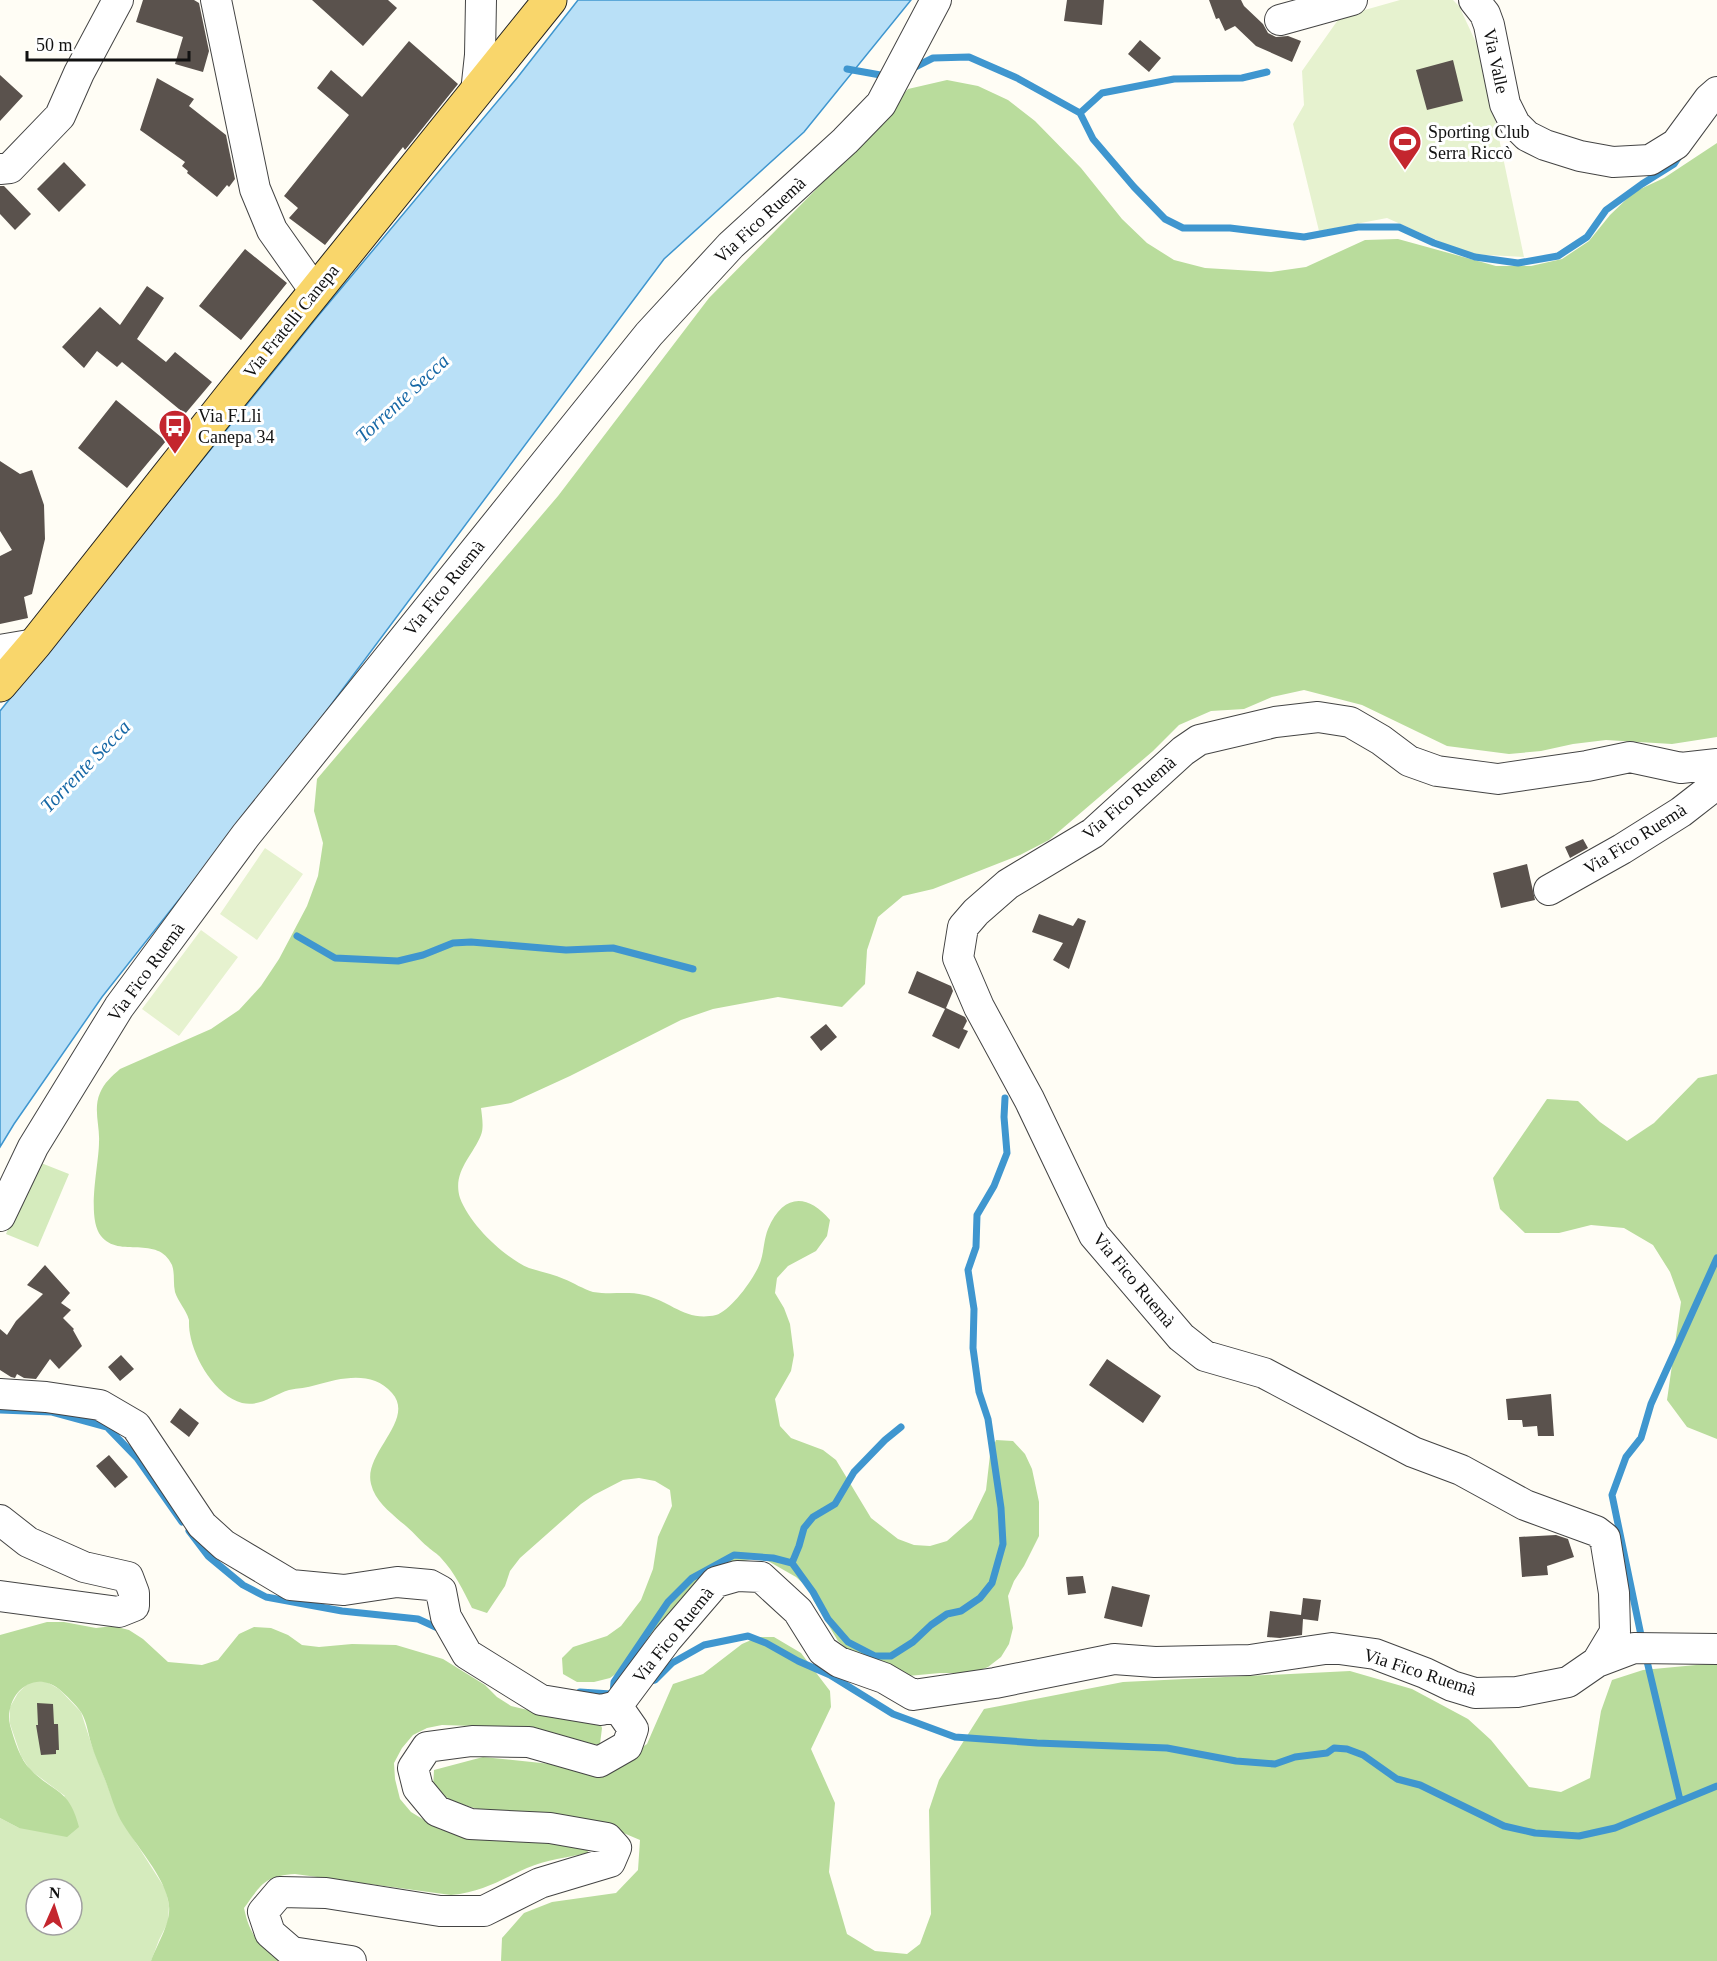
<svg xmlns="http://www.w3.org/2000/svg" width="1717" height="1961" font-family="Georgia,serif">
  <style>
    .green { fill: #d5ebbd; fill-rule: evenodd }
    .forest { fill: #b9dc9c }
    .pitch { fill: #e6f2cf }
    .water { fill: #b9e0f7; stroke: #3f96cf; stroke-width: 1.5 }
    .lines { fill: none; stroke-linecap: round; stroke-linejoin: round }
    .stream { stroke: #3f96cf; stroke-width: 7 }
    .building { fill: #5a524d }
    .minor-casing { stroke: #444; stroke-width: 32 }
    .major-casing { stroke: #222; stroke-width: 35 }
    .minor { stroke: #fff; stroke-width: 30 }
    .major { stroke: #f9d66b; stroke-width: 33 }
    .labels { text-anchor: middle; dominant-baseline: central; stroke-width: 6; stroke-linejoin: round; paint-order: stroke }
    .street-label { font-size: 18px; fill: #111; stroke: #fff }
    .poi-label { font-size: 18px; fill: #111; stroke: #fff; text-anchor: start }
    .water-label { font-size: 20px; font-style: italic; fill: #1768a6; stroke: #fff }
  </style>
  <rect width="100%" height="100%" fill="#fffdf5"/>
  <path class="green" d="M 36,1161 L 69,1174 L 38,1247 L 6,1234 Z
    M 45,1681 L 59,1689 L 81,1712 L 91,1743 L 120,1818 L 166,1890 L 169,1906 L 168,1922 L 159,1940 L 151,1961 L 0,1961 L 0,1818 L 19,1828 L 65,1796 L 30,1770 L 21,1756 L 10,1724 L 10,1707 L 18,1693 L 29,1682 ZM 36,1889 L 72,1889 L 72,1925 L 36,1925 Z"/>
  <path class="forest" d="M 947,80 L 978,86 L 1008,100 L 1035,121 L 1081,168 L 1122,219 L 1147,243 L 1174,260 L 1205,268 L 1271,272 L 1306,267 L 1365,240 L 1398,239 L 1496,266 L 1531,266 L 1562,259 L 1589,241 L 1610,215 L 1634,192 L 1664,178 L 1717,143 L 1717,737 L 1672,744 L 1606,740 L 1573,744 L 1541,751 L 1509,754 L 1447,746 L 1362,705 L 1304,690 L 1272,697 L 1244,709 L 1211,711 L 1179,725 L 1153,751 L 1049,840 L 1020,855 L 933,889 L 903,896 L 878,917 L 867,950 L 865,984 L 842,1007 L 778,997 L 713,1009 L 681,1020 L 570,1076 L 511,1103 L 481,1108 C 482,1116 484,1128 481,1135 C 472,1157 452,1172 460,1198 C 470,1225 504,1257 529,1268 C 541,1272 553,1274 564,1279 C 574,1283 583,1289 593,1292 C 610,1295 628,1291 644,1295 C 671,1301 685,1322 716,1315 C 731,1311 757,1275 761,1260 C 764,1250 764,1239 768,1229 C 783,1194 807,1193 830,1220 L 827,1236 L 816,1251 L 788,1266 L 777,1278 L 775,1293 L 784,1308 L 790,1324 L 794,1355 L 791,1371 L 775,1399 L 780,1426 L 791,1438 L 823,1450 L 836,1460 L 871,1518 L 898,1539 L 914,1545 L 930,1546 L 947,1541 L 972,1519 L 986,1490 L 990,1455 L 996,1440 L 1013,1441 L 1025,1454 L 1032,1469 L 1039,1502 L 1039,1536 L 1024,1566 L 1014,1581 L 1008,1596 L 1013,1628 L 1009,1644 L 1001,1657 L 988,1667 L 972,1673 L 940,1673 L 908,1676 L 850,1651 L 838,1641 L 814,1601 L 807,1587 L 796,1577 L 768,1561 L 752,1559 L 707,1570 L 664,1618 L 623,1669 L 610,1678 L 594,1682 L 577,1682 L 563,1674 L 562,1658 L 573,1647 L 607,1636 L 621,1626 L 641,1600 L 653,1569 L 658,1537 L 672,1506 L 670,1490 L 655,1481 L 639,1478 L 623,1480 L 594,1495 L 581,1504 L 520,1558 L 510,1571 L 505,1586 L 487,1613 L 472,1608 C 463,1590 455,1573 441,1558 C 438,1554 432,1551 428,1547 C 418,1539 411,1529 401,1522 C 389,1511 375,1501 371,1484 C 363,1453 416,1420 392,1393 C 372,1370 341,1378 316,1385 C 307,1388 298,1388 289,1390 C 273,1395 260,1407 242,1403 C 216,1396 194,1359 190,1334 C 189,1329 189,1325 189,1320 C 186,1309 178,1302 175,1292 C 173,1283 175,1273 172,1265 C 158,1234 119,1259 101,1236 C 86,1217 99,1165 99,1142 C 100,1126 93,1109 100,1093 C 104,1083 112,1076 120,1069 L 211,1029 L 239,1010 L 261,986 L 279,959 L 307,906 L 318,876 L 323,843 L 314,811 L 317,779 L 558,496 L 709,298 L 843,162 L 908,89 Z
    M 1717,1074 L 1717,1439 L 1687,1427 L 1667,1400 L 1681,1302 L 1670,1272 L 1653,1245 L 1624,1228 L 1591,1225 L 1559,1233 L 1525,1233 L 1500,1209 L 1493,1178 L 1547,1099 L 1578,1101 L 1600,1122 L 1627,1141 L 1654,1123 L 1698,1078 Z
    M 47,1622 L 64,1622 L 96,1628 L 113,1626 L 129,1630 L 143,1639 L 168,1662 L 202,1665 L 218,1660 L 239,1634 L 254,1627 L 271,1628 L 288,1635 L 302,1645 L 319,1647 L 352,1644 L 396,1645 L 443,1659 L 485,1685 L 497,1697 L 511,1706 L 561,1718 L 600,1723 L 602,1728 L 600,1744 L 585,1746 L 507,1727 L 442,1725 L 427,1728 L 413,1735 L 402,1748 L 394,1763 L 395,1779 L 400,1799 L 411,1812 L 439,1829 L 471,1838 L 539,1838 L 587,1846 L 588,1853 C 568,1857 546,1860 527,1868 C 500,1880 483,1892 451,1895 L 295,1874 C 264,1876 261,1885 244,1908 C 250,1937 260,1946 285,1961 L 151,1961 C 157,1944 171,1923 169,1906 C 167,1878 134,1844 120,1819 C 115,1809 111,1796 107,1785 C 102,1771 95,1757 91,1743 C 88,1733 87,1722 81,1712 C 76,1705 66,1695 59,1689 C 32,1668 4,1696 10,1725 C 14,1739 20,1760 31,1770 C 55,1794 69,1788 79,1827 L 67,1837 L 19,1828 L 0,1818 L 0,1635 Z
    M 758,1637 L 774,1637 L 801,1653 L 830,1691 L 831,1707 L 811,1749 L 835,1803 L 829,1872 L 847,1934 L 875,1951 L 907,1954 L 920,1944 L 931,1914 L 929,1810 L 939,1780 L 984,1709 L 1123,1682 L 1350,1671 L 1412,1689 L 1468,1719 L 1491,1740 L 1529,1787 L 1561,1792 L 1590,1778 L 1601,1711 L 1612,1680 L 1643,1670 L 1717,1663 L 1717,1961 L 501,1961 L 502,1938 L 524,1913 L 552,1902 L 616,1893 L 638,1870 L 640,1840 L 595,1821 L 478,1809 C 460,1804 447,1800 433,1788 L 434,1770 L 483,1757 L 608,1770 L 647,1744 L 673,1684 L 703,1674 L 742,1644 Z"/>
  <path class="pitch" d="M 1400,0 L 1453,0 L 1459,6 L 1486,64 L 1492,105 L 1524,257 L 1468,254 L 1387,218 L 1319,231 L 1293,124 L 1304,105 L 1302,71 L 1340,17 Z
    M 265,848 L 303,874 L 257,940 L 220,914 Z
    M 201,930 L 238,957 L 179,1036 L 142,1009 Z"/>
  <path class="water" d="M 578,0 L 911,0 L 804,132 L 664,259 L 298,749 L 102,997 L 14,1124 L 0,1147 L 0,711 L 318,316 L 517,78 Z"/>
  <g class="lines">
    <path class="stream" d="M 847,69 L 886,76
      M 911,69 L 933,58 L 969,57 L 1017,78 L 1080,113 L 1093,139 L 1134,187 L 1165,219 L 1183,228 L 1230,228 L 1304,237 L 1358,227 L 1399,227 L 1434,243 L 1475,257 L 1518,263 L 1558,256 L 1587,237 L 1606,210 L 1642,184 L 1674,164 L 1680,155
      M 1080,113 L 1102,93 L 1174,79 L 1242,78 L 1267,72
      M 297,936 L 335,958 L 398,961 L 423,955 L 453,943 L 471,942 L 566,950 L 613,948 L 693,969
      M 0,1410 L 52,1412 L 107,1427 L 137,1458 L 182,1522
      M 189,1531 L 208,1556 L 243,1585 L 266,1597 L 342,1611 L 418,1619 L 442,1630
      M 792,1563 L 799,1546 L 804,1528 L 813,1517 L 835,1504 L 854,1472 L 885,1440 L 901,1427
      M 1642,1640 L 1612,1495 L 1626,1457 L 1641,1438 L 1651,1404 L 1717,1258
      M 1646,1657 L 1680,1800
      M 650,1681 L 655,1680 L 672,1663 L 704,1645 L 748,1636 L 766,1643 L 798,1661 L 830,1675 L 893,1714 L 955,1737 L 1037,1743 L 1167,1748 L 1236,1761 L 1275,1764 L 1295,1757 L 1327,1753 L 1334,1748 L 1347,1749 L 1363,1755 L 1397,1779 L 1420,1785 L 1504,1826 L 1535,1833 L 1579,1836 L 1615,1828 L 1717,1786
      M 580,1692 L 611,1694
      M 613,1694 L 614,1682 L 668,1602 L 692,1578 L 734,1555 L 773,1558 L 792,1563 L 813,1592 L 828,1619 L 848,1642 L 875,1656 L 891,1656 L 913,1642 L 931,1625 L 947,1614 L 961,1611 L 980,1598 L 992,1583 L 1003,1544 L 1001,1508 L 988,1419 L 979,1392 L 973,1348 L 974,1309 L 968,1270 L 976,1247 L 977,1215 L 994,1186 L 1007,1153 L 1004,1117 L 1005,1098"/>
  </g>
  <path class="building" d="M 143,0 L 194,0 L 199,3 L 209,51 L 203,72 L 175,64 L 183,37 L 136,22 Z
    M 312,0 L 388,0 L 397,8 L 363,46 Z
    M 1067,0 L 1104,0 L 1102,25 L 1064,21 Z
    M 1209,0 L 1241,0 L 1244,6 L 1263,24 L 1268,33 L 1276,37 L 1288,36 L 1301,41 L 1292,62 L 1256,46 L 1235,26 L 1225,31 L 1219,18 L 1216,19 Z
    M 1140,40 L 1161,58 L 1149,72 L 1128,54 Z
    M 409,41 L 458,84 L 405,150 L 403,147 L 325,245 L 289,218 L 298,208 L 284,196 L 349,115 L 317,88 L 331,70 L 362,97 Z
    M 1453,60 L 1463,101 L 1427,110 L 1416,70 Z
    M 0,75 L 23,96 L 0,121 Z
    M 157,78 L 194,99 L 189,106 L 226,135 L 235,179 L 229,187 L 227,185 L 217,197 L 187,173 L 188,171 L 182,166 L 185,162 L 140,130 Z
    M 64,162 L 86,185 L 59,212 L 37,189 Z
    M 0,186 L 4,186 L 31,214 L 15,230 L 0,214 Z
    M 245,249 L 287,283 L 241,340 L 199,306 Z
    M 147,286 L 164,298 L 137,339 L 166,362 L 175,352 L 212,382 L 185,414 L 122,362 L 117,367 L 97,351 L 84,368 L 62,347 L 100,307 L 120,325 Z
    M 116,400 L 166,441 L 127,488 L 78,448 Z
    M 0,461 L 20,474 L 32,470 L 44,505 L 45,539 L 32,594 L 24,597 L 28,618 L 0,624 L 0,556 L 12,550 L 0,531 Z
    M 1583,839 L 1588,848 L 1570,858 L 1565,847 Z
    M 1527,864 L 1535,900 L 1501,908 L 1493,873 Z
    M 1039,914 L 1073,926 L 1078,918 L 1086,921 L 1069,969 L 1053,960 L 1063,943 L 1032,932 Z
    M 917,971 L 951,986 L 953,991 L 946,1008 L 965,1017 L 967,1021 L 963,1029 L 968,1031 L 959,1049 L 932,1036 L 945,1009 L 908,993 Z
    M 826,1024 L 837,1037 L 821,1051 L 810,1037 Z
    M 45,1265 L 70,1293 L 61,1303 L 71,1310 L 63,1318 L 74,1329 L 73,1330 L 82,1346 L 59,1369 L 50,1359 L 36,1379 L 24,1378 L 17,1374 L 15,1378 L 11,1377 L 0,1370 L 0,1329 L 7,1335 L 16,1321 L 43,1294 L 27,1285 Z
    M 121,1355 L 134,1369 L 120,1381 L 108,1367 Z
    M 1107,1359 L 1161,1396 L 1143,1423 L 1089,1385 Z
    M 1551,1394 L 1554,1436 L 1538,1436 L 1537,1426 L 1523,1427 L 1522,1420 L 1508,1420 L 1506,1399 Z
    M 180,1408 L 199,1423 L 189,1437 L 170,1422 Z
    M 109,1455 L 128,1477 L 115,1488 L 96,1466 Z
    M 1556,1535 L 1568,1539 L 1574,1557 L 1547,1566 L 1548,1575 L 1522,1577 L 1519,1537 Z
    M 1083,1576 L 1086,1593 L 1068,1595 L 1066,1577 Z
    M 1112,1586 L 1150,1595 L 1142,1627 L 1104,1618 Z
    M 1303,1598 L 1321,1600 L 1318,1621 L 1303,1619 L 1302,1635 L 1280,1638 L 1267,1637 L 1270,1611 L 1301,1615 Z
    M 37,1703 L 53,1704 L 54,1724 L 58,1724 L 59,1750 L 56,1750 L 56,1754 L 41,1755 L 36,1725 L 38,1725 Z"/>
  <g class="lines">
    <g class="minor-casing">
      <path id="minor" d="M 216,0 L 255,189 L 272,230 L 315,291
        M 1474,0 L 1485,14 L 1489,25 L 1505,104 L 1515,124 L 1527,136 L 1545,145 L 1580,156 L 1613,162 L 1650,160 L 1676,144 L 1709,99 L 1717,92
        M 1280,20 L 1352,0
        M 476,92 L 480,55 L 481,0
        M 0,169 L 10,168 L 60,116 L 79,73 L 118,0
        M 0,650 L 35,644
        M 1549,890 L 1622,849 L 1681,812 L 1717,784
        M 0,1216 L 33,1147 L 119,1007 L 246,835 L 649,334 L 731,245 L 845,141 L 881,104 L 936,0
        M 0,1394 L 46,1397 L 100,1405 L 136,1426 L 202,1525 L 224,1545 L 291,1585 L 344,1590 L 397,1582 L 430,1585 L 441,1591 L 446,1617 L 467,1654 L 541,1700 L 601,1710 L 617,1706 L 667,1639 L 716,1582 L 737,1576 L 761,1577 L 798,1611 L 823,1651 L 839,1662 L 884,1678 L 913,1695 L 995,1683 L 1114,1659 L 1155,1662 L 1250,1660 L 1332,1648 L 1375,1654 L 1425,1673 L 1452,1686 L 1475,1693 L 1517,1692 L 1568,1682 L 1597,1662 L 1615,1632 L 1614,1593 L 1605,1538 L 1596,1531 L 1525,1505 L 1461,1470 L 1413,1452 L 1264,1373 L 1205,1356 L 1181,1337 L 1094,1235 L 1029,1099 L 979,1007 L 958,958 L 963,927 L 976,912 L 1008,884 L 1093,833 L 1183,751 L 1199,740 L 1275,722 L 1318,717 L 1350,722 L 1381,740 L 1409,761 L 1437,771 L 1498,779 L 1587,766 L 1630,757 L 1681,768 L 1717,764
        M 0,1520 L 28,1542 L 84,1567 L 128,1577 L 134,1593 L 134,1606 L 119,1612 L 0,1596
        M 1597,1662 L 1634,1648 L 1717,1649
        M 351,1961 L 292,1952 L 270,1933 L 263,1912 L 280,1892 L 326,1893 L 440,1911 L 484,1911 L 540,1883 L 610,1862 L 616,1848 L 607,1838 L 550,1828 L 470,1824 L 437,1811 L 418,1788 L 413,1768 L 427,1747 L 472,1741 L 529,1742 L 599,1762 L 627,1746 L 633,1729 L 617,1706"/>
    </g>
    <g class="major-casing">
      <path id="major" d="M 0,685 L 35,644 L 231,396 L 550,0"/>
    </g>
    <use href="#minor" class="minor"/>
    <use href="#major" class="major"/>
  </g>
  <defs>
    <g id="stadium-pin" transform="scale(1.725)"><path d="M0 17L-7.5 6A9.5 9.5 0 1 1 7.5 6Z" fill="#c4262e" stroke="#fff"/><path d="M0-5a6.5 5 0 1 0 0 10a6.5 5 0 1 0 0-10ZM-3.5-1.8h7v3.6h-7Z" fill="#fff"/></g>
    <g id="bus-pin" transform="scale(1.725)"><path d="M0 17L-7.5 6A9.5 9.5 0 1 1 7.5 6Z" fill="#c4262e" stroke="#fff"/><path d="M-5-6H5V4H4V6H2V4H-2V6H-4V4H-5ZM-3.5-4V0h7V-4ZM-3.5 1.2v1.5H-2V1.2ZM2 1.2v1.5H3.5V1.2Z" fill="#fff"/></g>
  </defs>
  <g fill-rule="evenodd">
    <use href="#stadium-pin" x="1405" y="142"/>
    <use href="#bus-pin" x="175" y="426"/>
  </g>
  <g class="labels">
    <g class="street-label">
      <text transform="translate(1496 61) rotate(78)">Via Valle</text>
      <text transform="translate(760 220) rotate(-43)">Via Fico Ruemà</text>
      <text transform="translate(291 321) rotate(-51)">Via Fratelli Canepa</text>
      <text transform="translate(444 588) rotate(-51)">Via Fico Ruemà</text>
      <text transform="translate(1129 798) rotate(-41)">Via Fico Ruemà</text>
      <text transform="translate(1635 839) rotate(-32)">Via Fico Ruemà</text>
      <text transform="translate(146 972) rotate(-54)">Via Fico Ruemà</text>
      <text transform="translate(1134 1280) rotate(50)">Via Fico Ruemà</text>
      <text transform="translate(673 1635) rotate(-51)">Via Fico Ruemà</text>
      <text transform="translate(1420 1672) rotate(18)">Via Fico Ruemà</text>
    </g>
    <g class="poi-label">
      <text x="1428" y="132">Sporting Club<tspan x="1428" dy="21">Serra Riccò</tspan></text>
      <text x="198" y="416">Via F.Lli<tspan x="198" dy="21">Canepa 34</tspan></text>
    </g>
    <g class="water-label">
      <text transform="translate(402 398) rotate(-43)">Torrente Secca</text>
      <text transform="translate(85 766) rotate(-46)">Torrente Secca</text>
    </g>
  </g>
  <g transform="translate(54 1907) rotate(3)"><circle r="28" fill="#ffffff" stroke="#a0a0a0" stroke-width="1.5"/>
  <path d="M0-4.5L10 22L0 15L-10 22Z" fill="#c4262e"/>
  <text y="-9" font-size="16" font-weight="bold" text-anchor="middle" fill="#111111">N</text>
  </g>
  <path d="M27 51v9h162v-9" fill="none" stroke="#111111" stroke-width="3"/>
  <text x="36" y="51" font-size="18" fill="#111111" stroke="#ffffff" stroke-width="4.5" paint-order="stroke">50 m</text>
</svg>
